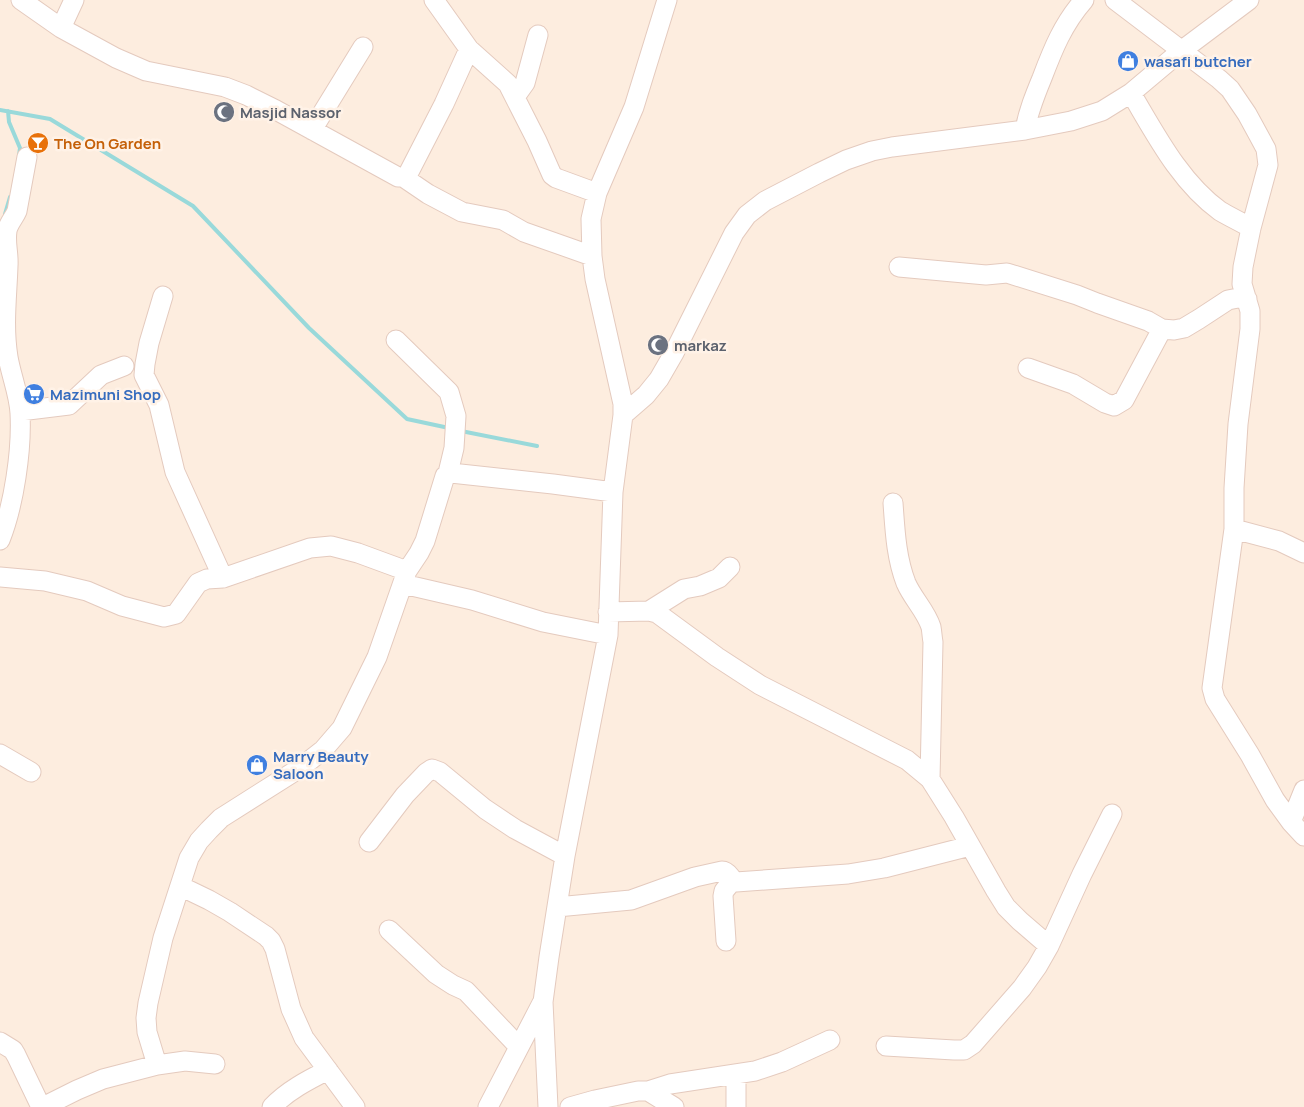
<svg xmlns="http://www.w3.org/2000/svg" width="1304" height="1107" font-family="Manrope,sans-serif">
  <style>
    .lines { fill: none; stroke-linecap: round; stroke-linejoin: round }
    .stream { stroke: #99d9da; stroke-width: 4 }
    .minor-casing { stroke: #e4cabe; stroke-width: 21 }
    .minor { stroke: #fff; stroke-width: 19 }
    .labels { text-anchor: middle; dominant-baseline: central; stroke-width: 5; stroke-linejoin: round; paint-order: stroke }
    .shop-label { font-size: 15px; font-weight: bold; fill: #366cbe; stroke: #fff2e7; text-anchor: start }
    .worship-label { font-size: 15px; font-weight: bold; fill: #5b616d; stroke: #fff2e7; text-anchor: start }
    .food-label { font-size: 15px; font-weight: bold; fill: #c56008; stroke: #fff2e7; text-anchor: start }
  </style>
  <rect width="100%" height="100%" fill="#fdeddf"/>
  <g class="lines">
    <path class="stream" d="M 0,110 L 50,119 L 193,206 L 309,328 L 407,419 L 449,428
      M 8,111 L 9,122 L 20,148 L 19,156
      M 5,214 L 10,197
      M 461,431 L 537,446"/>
    <g class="minor-casing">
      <path id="minor" d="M 21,0 L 61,28 L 116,58 L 146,71 L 225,87 L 246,95 L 276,110 L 398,177 L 403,177 L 408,174 L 444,104 L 469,49
        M 434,0 L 469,49 L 508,84 L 537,141 L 552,175 L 556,178 L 597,193
        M 1115,0 L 1219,79 L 1230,89 L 1247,114 L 1259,136 L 1266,149 L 1268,165 L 1251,228 L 1243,267 L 1242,284 L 1250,311 L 1250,329 L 1238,424 L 1234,488 L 1234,529 L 1212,688 L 1215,699 L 1250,755 L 1275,800 L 1291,822 L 1304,836
        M 61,28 L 74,0
        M 1131,93 C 1156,135 1180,182 1220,211 C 1230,217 1241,222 1251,228
        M 515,97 L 525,83 L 538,35
        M 312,130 L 363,47
        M 1025,130 C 1028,112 1035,95 1042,78 C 1053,49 1063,24 1084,0
        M 403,177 L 428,194 L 462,212 L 503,220 L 524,232 L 592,256
        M 899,267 L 986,275 L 1007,273 L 1077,295 L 1097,303 L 1148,321 L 1162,329 L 1174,330 L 1184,328 L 1199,319 L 1228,300 L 1238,298 L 1247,299
        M 163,296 L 149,343 L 145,364 L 144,375 L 159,405 L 175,472 L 223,578
        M 396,340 L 449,392 L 456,416 L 454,448 L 448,473
        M 1028,368 L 1073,384 L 1105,403 L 1114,406 L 1124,400 L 1162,329
        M 20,411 L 69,405 L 101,375 L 124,366
        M 623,415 L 646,395 L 659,379 L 674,353 L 734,233 L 747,215 L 765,201 L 819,173 L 846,160 L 872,151 L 892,147 L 1025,130 L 1071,121 L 1102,111 L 1131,93 L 1181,51 L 1249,0
        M 893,503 C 895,530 896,557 906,583 C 913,599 926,611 931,627 C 932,632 932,637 933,642 L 930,779
        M 1234,529 L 1279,541 L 1304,553
        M 0,540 C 14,505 22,450 20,413 C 19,394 11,375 8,357 C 3,326 7,296 8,266 C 9,254 5,243 7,231 C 8,224 14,218 17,211 L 27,157
        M 0,577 L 45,581 L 87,591 L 122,606 L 164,617 L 176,614 L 198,583 L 207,579 L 223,578 L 310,548 L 331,546 L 358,553 L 407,571
        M 403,584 L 472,600 L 543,622 L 608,635
        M 649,611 L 684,589 L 700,586 L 719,578 L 730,567
        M 608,612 L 649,611 L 657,613 L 717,657 L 760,685 L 907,760 L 930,779 L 954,817 L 996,891 L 1006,907 L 1020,921 L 1049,946
        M 0,754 L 31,772
        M 1291,822 L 1304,790
        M 369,842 L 405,795 L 426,773 L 432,769 L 440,772 L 485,809 L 515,829 L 565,856
        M 180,886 L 209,900 L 230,912 L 266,936 L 271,941 L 275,949 L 291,1009 L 304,1038 L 355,1107
        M 557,907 L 631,900 L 695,877 L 722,871 C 729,871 730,879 736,882 L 848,874 L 884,868 L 970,846
        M 389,930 L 436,974 L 453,985 L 466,991 L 519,1047
        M 726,941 L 723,896 L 724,891 L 733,880
        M 0,1042 L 13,1050 L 16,1055 L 41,1107
        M 886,1046 L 954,1050 L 964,1050 L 973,1044 L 1022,988 L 1037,967 L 1049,946 L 1082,874 L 1112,814
        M 157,1065 L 147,1032 L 146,1018 L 148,1003 L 163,938 L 189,858 L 199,841 L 209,830 L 221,818 L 300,768 L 323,750 L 342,728 L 377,657 L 407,571 L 419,553 L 425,541 L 445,476 L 451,473 L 553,484 L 613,492
        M 648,1091 L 670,1084 L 755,1071 L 782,1062 L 830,1040
        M 43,1107 L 77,1090 L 103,1079 L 157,1065 L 185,1061 L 215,1064
        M 272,1107 C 287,1091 308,1080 328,1070
        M 488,1107 L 542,1003
        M 548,1107 L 543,1002 L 549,957 L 565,856 L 608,635 L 613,492 L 623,415 L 623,404 L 595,279 L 592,256 L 591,219 L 597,193 L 634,107 L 667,0
        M 570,1107 L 595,1100 L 638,1091 L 648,1091 L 674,1107
        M 736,1107 L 736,1074"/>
    </g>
    <use href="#minor" class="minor"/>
  </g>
  <defs>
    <g id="shop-disc" transform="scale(1.125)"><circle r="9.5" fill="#3f7fe0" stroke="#fff2e7"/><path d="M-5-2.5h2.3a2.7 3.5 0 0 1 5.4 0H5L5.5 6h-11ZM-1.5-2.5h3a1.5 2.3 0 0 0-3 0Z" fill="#fff"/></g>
    <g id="mosque-disc" transform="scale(1.125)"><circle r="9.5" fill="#6b7280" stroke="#fff2e7"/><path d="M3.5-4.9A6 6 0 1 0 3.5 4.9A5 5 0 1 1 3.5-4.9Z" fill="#fff"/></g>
    <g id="bar-disc" transform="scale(1.125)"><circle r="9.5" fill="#e8710a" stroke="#fff2e7"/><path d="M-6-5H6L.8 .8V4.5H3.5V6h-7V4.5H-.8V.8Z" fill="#fff"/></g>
    <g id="supermarket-disc" transform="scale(1.125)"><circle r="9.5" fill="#3f7fe0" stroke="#fff2e7"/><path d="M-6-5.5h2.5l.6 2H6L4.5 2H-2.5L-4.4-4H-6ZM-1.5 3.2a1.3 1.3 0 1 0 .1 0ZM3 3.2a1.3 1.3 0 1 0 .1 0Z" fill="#fff"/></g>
  </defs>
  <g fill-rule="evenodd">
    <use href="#shop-disc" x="1128" y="61"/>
    <use href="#mosque-disc" x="224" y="112"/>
    <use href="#bar-disc" x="38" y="143"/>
    <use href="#mosque-disc" x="658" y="345"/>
    <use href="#supermarket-disc" x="34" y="394"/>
    <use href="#shop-disc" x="257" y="765"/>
  </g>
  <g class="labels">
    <g class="shop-label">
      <text x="1144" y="61">wasafi butcher</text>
      <text x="50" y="394">Mazimuni Shop</text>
      <text x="273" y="756">Marry Beauty<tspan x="273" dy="17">Saloon</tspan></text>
    </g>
    <g class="worship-label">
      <text x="240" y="112">Masjid Nassor</text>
      <text x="674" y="345">markaz</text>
    </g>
    <g class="food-label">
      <text x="54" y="143">The On Garden</text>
    </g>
  </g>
</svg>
